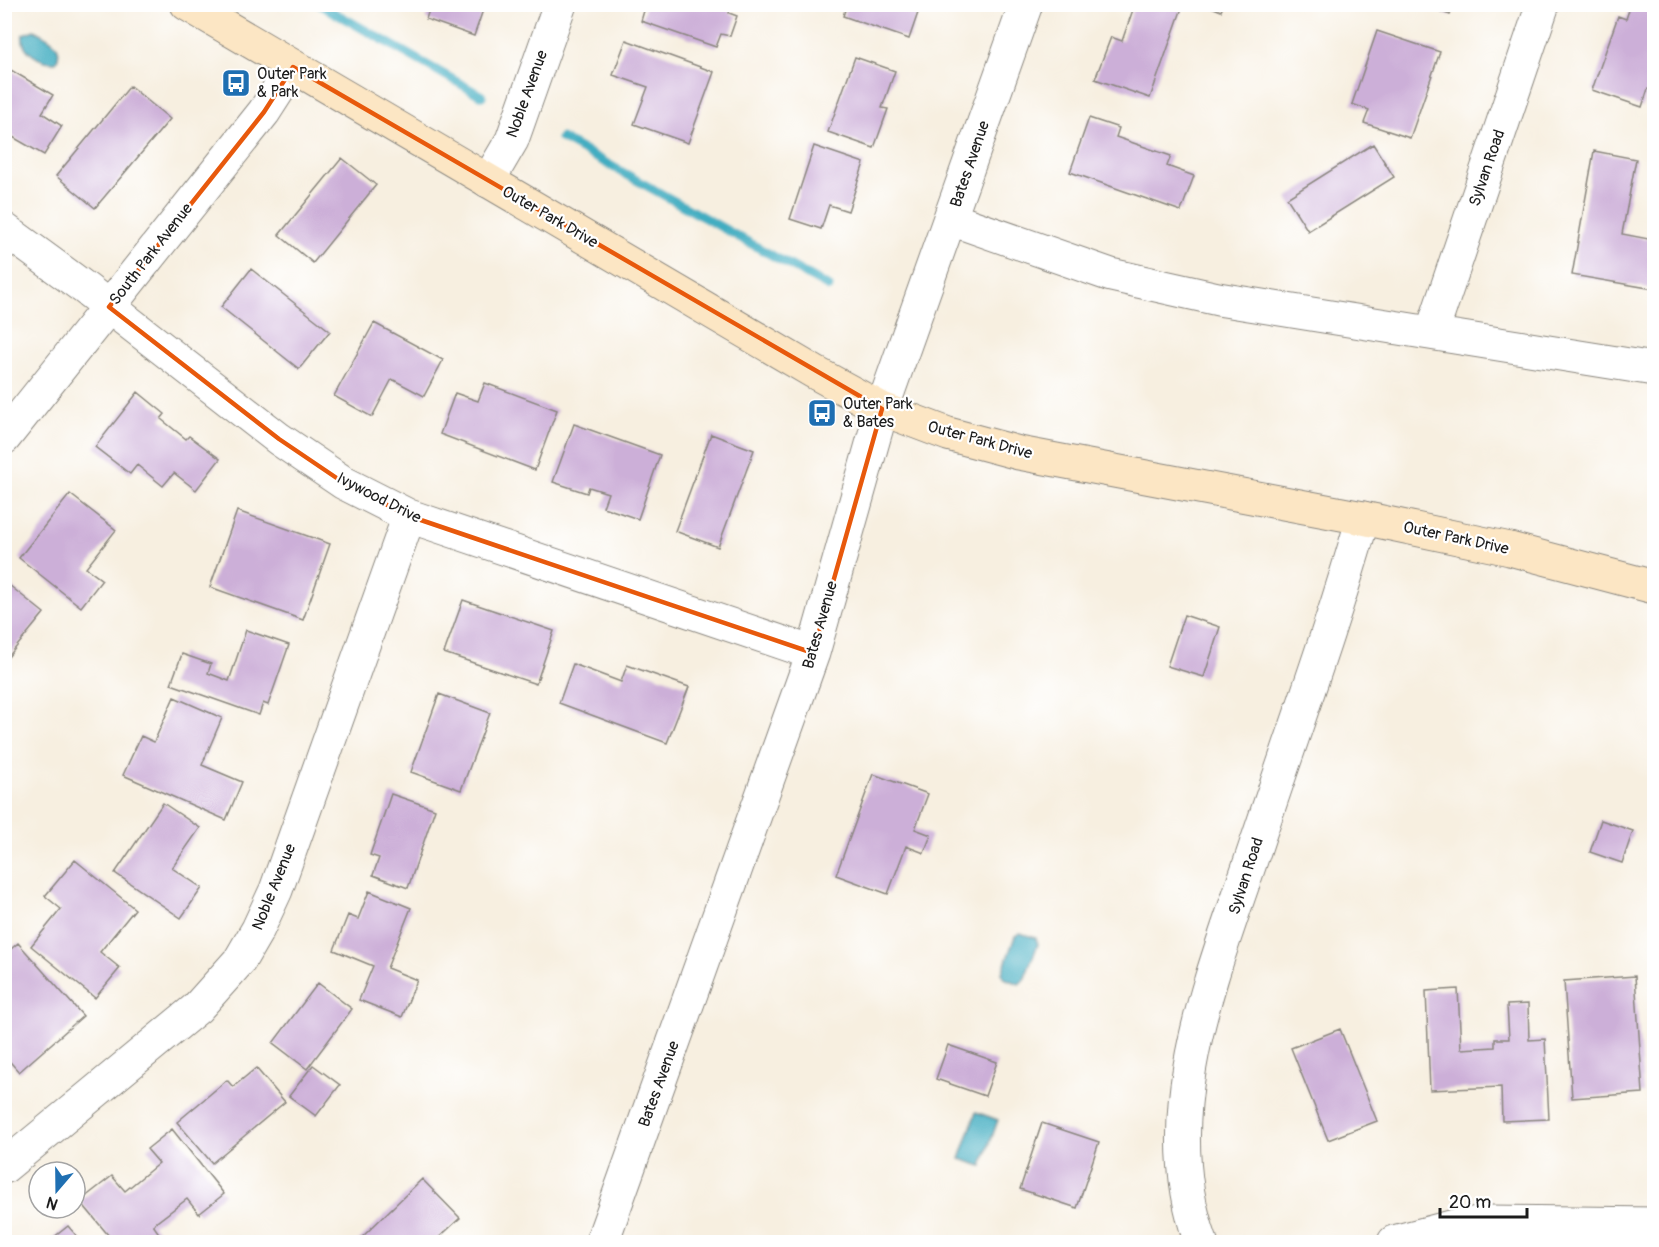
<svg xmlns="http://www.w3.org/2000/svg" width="1659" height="1247" font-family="Pangolin,sans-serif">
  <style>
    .water { fill: #42adc1; stroke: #2f646e; stroke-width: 1.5 }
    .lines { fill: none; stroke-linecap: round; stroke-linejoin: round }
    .stream { stroke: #42adc1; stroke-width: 9 }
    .building { fill: #ccafd8 }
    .street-casing { stroke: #8a867e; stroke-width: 35 }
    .secondary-casing { stroke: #8a867e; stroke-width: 35 }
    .street { stroke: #fff; stroke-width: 33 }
    .secondary { stroke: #fce6c4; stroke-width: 33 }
    .marked { fill: none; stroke: #e8590c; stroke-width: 4.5; stroke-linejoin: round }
    .labels { text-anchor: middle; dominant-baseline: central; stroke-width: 4.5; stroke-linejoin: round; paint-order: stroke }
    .poi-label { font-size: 16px; fill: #1c1c1c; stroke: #fff; text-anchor: start }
    .street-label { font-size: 16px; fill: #1c1c1c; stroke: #fff }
  </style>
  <rect width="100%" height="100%" fill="#fff"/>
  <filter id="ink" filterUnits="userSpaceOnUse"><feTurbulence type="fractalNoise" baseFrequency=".0167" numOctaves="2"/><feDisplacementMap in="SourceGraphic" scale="12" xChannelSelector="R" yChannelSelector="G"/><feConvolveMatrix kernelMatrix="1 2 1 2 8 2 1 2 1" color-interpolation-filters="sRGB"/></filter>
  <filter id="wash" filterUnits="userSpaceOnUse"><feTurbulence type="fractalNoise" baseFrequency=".008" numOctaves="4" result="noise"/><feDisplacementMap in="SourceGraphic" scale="24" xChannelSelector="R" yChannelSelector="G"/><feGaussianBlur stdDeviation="1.35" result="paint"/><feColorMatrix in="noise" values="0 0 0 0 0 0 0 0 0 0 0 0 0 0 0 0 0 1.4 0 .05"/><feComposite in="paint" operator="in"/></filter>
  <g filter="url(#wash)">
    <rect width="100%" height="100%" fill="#f7efe0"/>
    <path class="water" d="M 34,30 C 46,37 66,44 56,62 C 40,63 20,51 23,34 Z
      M 1020,933 L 1036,938 L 1038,944 L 1024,980 L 1019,984 L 1004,978 L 1002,973 L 1015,936 Z
      M 976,1112 L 998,1120 L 982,1166 L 960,1159 Z"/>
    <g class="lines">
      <path class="stream" d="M 319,4 L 482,96
        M 561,138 L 829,287"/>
    </g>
    <g id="blocks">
      <path class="building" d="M 431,4 L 485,4 L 474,36 L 426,19 Z
        M 646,4 L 732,4 L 729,13 L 737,16 L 730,36 L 721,34 L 716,47 L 641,21 Z
        M 847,4 L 921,4 L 909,39 L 843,16 Z
        M 1135,4 L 1172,4 L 1182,8 L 1150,98 L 1095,79 L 1111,37 L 1122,41 Z
        M 1204,4 L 1224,4 L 1221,11 Z
        M 1420,4 L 1453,4 L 1450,15 Z
        M 1631,4 L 1654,4 L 1654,91 L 1648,89 L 1642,107 L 1592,90 L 1618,16 L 1626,19 Z
        M 1377,31 L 1440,52 L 1410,138 L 1364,123 L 1369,110 L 1352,104 Z
        M 626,40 L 714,72 L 688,143 L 634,124 L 648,87 L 613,75 Z
        M 855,57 L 895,71 L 882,108 L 888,109 L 874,148 L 828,132 Z
        M 4,66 L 53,95 L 42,113 L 62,126 L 44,155 L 4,132 Z
        M 130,86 L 170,119 L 95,208 L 56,176 Z
        M 1089,118 L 1119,128 L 1116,137 L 1171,156 L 1167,166 L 1194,176 L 1181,211 L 1070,172 Z
        M 1373,144 L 1394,177 L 1308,231 L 1287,198 Z
        M 814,146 L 864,163 L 848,211 L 829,205 L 821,229 L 790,219 Z
        M 1594,151 L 1636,159 L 1622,234 L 1654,240 L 1654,289 L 1572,275 Z
        M 342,158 L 376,185 L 313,263 L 279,235 Z
        M 251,269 L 330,331 L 299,369 L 221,307 Z
        M 374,323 L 443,360 L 424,396 L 392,379 L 372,417 L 334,396 Z
        M 485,383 L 557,410 L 535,470 L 440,434 L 455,393 L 478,401 Z
        M 138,392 L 165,414 L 161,419 L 186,439 L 189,436 L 220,459 L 196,490 L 174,473 L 163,486 L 137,465 L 130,474 L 95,447 Z
        M 574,424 L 660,455 L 638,519 L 603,507 L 608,493 L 589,487 L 587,493 L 553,482 Z
        M 711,434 L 754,450 L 718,547 L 675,531 Z
        M 70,494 L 116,530 L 86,568 L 102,580 L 81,607 L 19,558 Z
        M 237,511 L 330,544 L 303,620 L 210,587 Z
        M 4,581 L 44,613 L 4,662 Z
        M 463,600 L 554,631 L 536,684 L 444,653 Z
        M 1184,615 L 1220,627 L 1204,677 L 1167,666 Z
        M 246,630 L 289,645 L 268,705 L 263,703 L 259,715 L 171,684 L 182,654 L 211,664 L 208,673 L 229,681 Z
        M 573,664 L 621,682 L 627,665 L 689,687 L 667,743 L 559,703 Z
        M 439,694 L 490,713 L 461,790 L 411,772 Z
        M 174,697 L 222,718 L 202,765 L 242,782 L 226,820 L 123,775 L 141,736 L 154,742 Z
        M 873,774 L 928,794 L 915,829 L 931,835 L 924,853 L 906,846 L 888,894 L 836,875 Z
        M 391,794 L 435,809 L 408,888 L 373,875 L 379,858 L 370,855 Z
        M 163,803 L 200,828 L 172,868 L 202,888 L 181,918 L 115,873 Z
        M 1601,820 L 1633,831 L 1622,863 L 1590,852 Z
        M 75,860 L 135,909 L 100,952 L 120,968 L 95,998 L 31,946 L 61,909 L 45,896 Z
        M 369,891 L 411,908 L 387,968 L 417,980 L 402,1017 L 359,1000 L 373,966 L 334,950 L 348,915 L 358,919 Z
        M 18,943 L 83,1016 L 19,1072 L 4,1055 L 4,955 Z
        M 1635,976 L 1643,1093 L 1572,1098 L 1564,981 Z
        M 318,983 L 352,1009 L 307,1069 L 273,1043 Z
        M 1458,989 L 1461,1049 L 1495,1047 L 1495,1039 L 1509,1039 L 1507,1005 L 1528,1004 L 1529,1040 L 1545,1039 L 1549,1119 L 1502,1121 L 1501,1087 L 1430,1090 L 1426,991 Z
        M 1340,1029 L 1377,1121 L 1328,1140 L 1291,1048 Z
        M 948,1045 L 997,1062 L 985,1096 L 936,1079 Z
        M 313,1065 L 340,1085 L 316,1116 L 289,1096 Z
        M 256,1068 L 285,1102 L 212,1163 L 177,1122 L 227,1080 L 233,1087 Z
        M 1042,1123 L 1099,1142 L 1077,1208 L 1020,1189 Z
        M 172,1129 L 224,1194 L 199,1214 L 187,1199 L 153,1225 L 165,1242 L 114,1242 L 80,1201 L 112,1176 L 125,1191 L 159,1163 L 147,1149 Z
        M 422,1179 L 460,1218 L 434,1242 L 357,1242 Z
        M 68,1226 L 82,1242 L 48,1242 Z"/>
    </g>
  </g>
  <g filter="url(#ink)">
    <use href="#blocks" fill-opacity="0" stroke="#8a867e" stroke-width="1.5"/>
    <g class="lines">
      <g class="street-casing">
        <path id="street" d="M 488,181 L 512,140 L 560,4
          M 951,219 L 1111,275 L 1218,299 L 1654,369
          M 4,229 L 86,289 L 279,439 L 344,483 L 409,516 L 813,653
          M 1432,332 L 1543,4
          M 4,438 L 264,112 L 293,67
          M 4,1167 L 197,1008 L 240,960 L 258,929 L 276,890 L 409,516
          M 602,1242 L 813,653 L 882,409 L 1026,4
          M 1201,1242 C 1152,1110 1216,967 1257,842 C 1293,734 1332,627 1363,518
          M 1394,1242 L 1455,1226 L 1489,1222 L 1654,1224"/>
      </g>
      <g class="secondary-casing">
        <path id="secondary" d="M 187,4 L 814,372 L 882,409 L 948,434 L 1019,453 L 1363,518 L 1510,549 L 1654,587"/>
      </g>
      <use href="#street" class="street"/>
      <use href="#secondary" class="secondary"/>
    </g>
  </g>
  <path class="marked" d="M 293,67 L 882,409 L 813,653 L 409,516 L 344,483 L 279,439 L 109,307 L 264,112 Z"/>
  <defs>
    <g id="bus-square" transform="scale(1.5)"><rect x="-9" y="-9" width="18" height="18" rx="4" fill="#1f6fb2" stroke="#fff"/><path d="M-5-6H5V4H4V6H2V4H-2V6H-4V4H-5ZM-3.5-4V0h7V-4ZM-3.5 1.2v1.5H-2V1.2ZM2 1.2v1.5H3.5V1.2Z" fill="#fff"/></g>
  </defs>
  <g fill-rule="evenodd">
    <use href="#bus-square" x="236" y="83"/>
    <use href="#bus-square" x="822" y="413"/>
  </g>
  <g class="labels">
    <g class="poi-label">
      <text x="257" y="74">Outer Park<tspan x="257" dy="18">&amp; Park</tspan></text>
      <text x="843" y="404">Outer Park<tspan x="843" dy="18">&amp; Bates</tspan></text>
    </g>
    <g class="street-label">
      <text transform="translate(527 94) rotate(-70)">Noble Avenue</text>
      <text transform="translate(970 164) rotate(-71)">Bates Avenue</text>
      <text transform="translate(1487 168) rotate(-71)">Sylvan Road</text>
      <text transform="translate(550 217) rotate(30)">Outer Park Drive</text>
      <text transform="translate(151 254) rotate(-52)">South Park Avenue</text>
      <text transform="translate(980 440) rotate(15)">Outer Park Drive</text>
      <text transform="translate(379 498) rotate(27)">Ivywood Drive</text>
      <text transform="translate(1456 538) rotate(12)">Outer Park Drive</text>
      <text transform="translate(820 625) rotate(-74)">Bates Avenue</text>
      <text transform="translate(1246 876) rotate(-72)">Sylvan Road</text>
      <text transform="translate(274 887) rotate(-68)">Noble Avenue</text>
      <text transform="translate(659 1084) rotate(-70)">Bates Avenue</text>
    </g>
  </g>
  <rect width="1659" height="1247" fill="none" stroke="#fff" stroke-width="24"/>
  <g transform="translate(57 1190) rotate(200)"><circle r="28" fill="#ffffff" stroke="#a4a4a4" stroke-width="1.5"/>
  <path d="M0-4.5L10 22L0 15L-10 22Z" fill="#1f6fb2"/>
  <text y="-9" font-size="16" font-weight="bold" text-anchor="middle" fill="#1c1c1c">N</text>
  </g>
  <path d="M1440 1208v9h87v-9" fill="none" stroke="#1c1c1c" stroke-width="3"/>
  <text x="1449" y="1208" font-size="18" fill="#1c1c1c" stroke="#ffffff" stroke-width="4.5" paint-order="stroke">20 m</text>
</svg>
